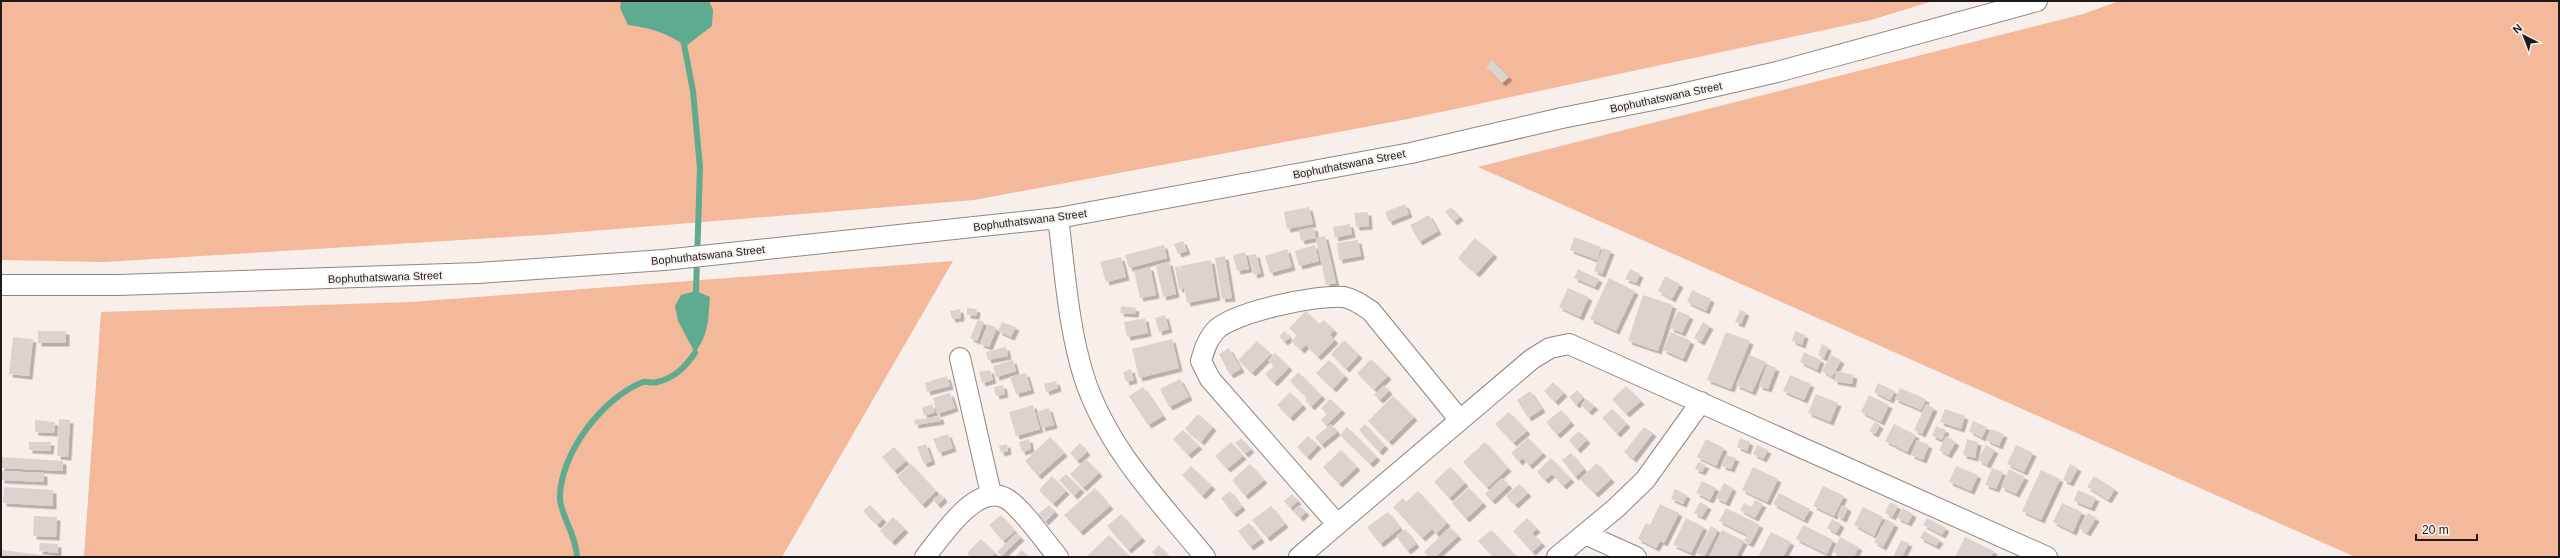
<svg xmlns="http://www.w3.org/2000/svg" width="2560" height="558" font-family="Arial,sans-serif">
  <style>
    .green { fill: #f4b89b }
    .water { fill: #5fab8f }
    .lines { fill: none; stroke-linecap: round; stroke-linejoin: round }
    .stream { stroke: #5fab8f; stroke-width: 6 }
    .building { fill: #ddd3ce; filter: url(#shadow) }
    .minor-casing { stroke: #8f8682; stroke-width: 22 }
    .minor { stroke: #fff; stroke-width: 20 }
    .labels { text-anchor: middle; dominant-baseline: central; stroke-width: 3.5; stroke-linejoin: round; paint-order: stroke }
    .street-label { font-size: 11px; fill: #1f1b1a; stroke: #f9efea }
  </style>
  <defs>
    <filter id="shadow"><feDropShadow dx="3.5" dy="3.5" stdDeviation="0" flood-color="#0004"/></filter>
  </defs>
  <rect width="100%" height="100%" fill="#f9efea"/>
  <path class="green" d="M 1,1 L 1933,1 L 1871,20 L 1408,119 L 974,200 L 542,235 L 104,262 L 1,260 Z
    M 2119,1 L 2559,1 L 2559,557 L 2355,557 L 1478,167 L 2083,14 Z
    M 953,261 L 782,557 L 84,557 L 101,312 L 411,302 Z"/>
  <path class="water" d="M 621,1 L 709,1 L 713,10 L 712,26 L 686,46 C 667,33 651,28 628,25 L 620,8 Z
    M 696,291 L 710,297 C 708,321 709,333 695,353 L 678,321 L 675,306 L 681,295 Z"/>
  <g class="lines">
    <path class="stream" d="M 683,39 L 693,91 L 700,168 L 696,291
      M 577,557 C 576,534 561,516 560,499 C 559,455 602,398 643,382 C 647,381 653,384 657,382 C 675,378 685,367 695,353"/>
  </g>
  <path class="building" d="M 1492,60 L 1509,77 L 1502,83 L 1486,67 Z
    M 1405,204 L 1409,214 L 1389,222 L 1385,212 Z
    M 1309,207 L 1313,224 L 1287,229 L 1284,212 Z
    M 1451,207 L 1460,217 L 1454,222 L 1445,212 Z
    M 1368,212 L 1369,226 L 1356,227 L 1354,213 Z
    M 1429,215 L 1438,231 L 1419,242 L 1410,225 Z
    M 1350,224 L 1352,234 L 1335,238 L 1333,227 Z
    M 1314,227 L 1316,238 L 1301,241 L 1299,230 Z
    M 1325,236 L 1336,283 L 1326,285 L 1316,238 Z
    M 1574,237 L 1601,247 L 1597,260 L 1570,250 Z
    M 1475,238 L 1494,254 L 1476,274 L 1458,258 Z
    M 1358,240 L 1361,256 L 1339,260 L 1337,243 Z
    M 1183,241 L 1187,251 L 1178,254 L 1174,244 Z
    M 1164,245 L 1167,258 L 1129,268 L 1125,255 Z
    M 1315,245 L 1319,261 L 1299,266 L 1295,251 Z
    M 1603,248 L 1611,251 L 1602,274 L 1594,271 Z
    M 1287,249 L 1292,267 L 1270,273 L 1265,256 Z
    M 1245,252 L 1249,269 L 1237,271 L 1233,255 Z
    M 1256,254 L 1261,273 L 1254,275 L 1249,255 Z
    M 1225,256 L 1232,298 L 1222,299 L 1215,258 Z
    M 1121,257 L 1126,277 L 1106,282 L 1100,262 Z
    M 1211,260 L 1217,297 L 1187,303 L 1180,266 Z
    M 1169,262 L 1176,294 L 1163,297 L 1156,265 Z
    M 1179,266 L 1184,288 L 1179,289 L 1175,267 Z
    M 1150,267 L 1156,295 L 1140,298 L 1134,271 Z
    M 1578,269 L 1599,279 L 1595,287 L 1574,278 Z
    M 1630,269 L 1640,274 L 1636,283 L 1625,279 Z
    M 1665,276 L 1680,284 L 1672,299 L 1658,291 Z
    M 1609,278 L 1635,291 L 1616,331 L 1590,319 Z
    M 1568,288 L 1589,297 L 1580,317 L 1559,307 Z
    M 1692,290 L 1711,299 L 1706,311 L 1687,302 Z
    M 1643,295 L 1673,305 L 1658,351 L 1628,341 Z
    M 1121,306 L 1136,308 L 1135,314 L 1120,313 Z
    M 967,308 L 977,309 L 976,316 L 967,315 Z
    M 960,309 L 961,318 L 952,319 L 950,311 Z
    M 1740,310 L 1746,312 L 1741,324 L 1735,322 Z
    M 1306,311 L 1319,324 L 1324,320 L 1334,330 L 1330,335 L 1335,340 L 1318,357 L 1306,345 L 1301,350 L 1291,341 L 1297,335 L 1289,328 Z
    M 1678,311 L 1690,316 L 1682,333 L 1670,328 Z
    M 1165,315 L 1169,329 L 1159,332 L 1155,318 Z
    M 1145,318 L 1148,333 L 1127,337 L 1124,322 Z
    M 978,320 L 984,322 L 977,341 L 970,338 Z
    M 1002,322 L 1016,327 L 1011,337 L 998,331 Z
    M 1703,322 L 1710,326 L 1701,342 L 1694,338 Z
    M 988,324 L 997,328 L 989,347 L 980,344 Z
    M 38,331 L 66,331 L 66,343 L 38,343 Z
    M 1285,331 L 1290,338 L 1284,342 L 1279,336 Z
    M 1795,331 L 1805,335 L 1802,345 L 1792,341 Z
    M 1671,332 L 1691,341 L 1683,359 L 1663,350 Z
    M 1726,332 L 1750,341 L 1731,389 L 1707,380 Z
    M 13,337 L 33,339 L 29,376 L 9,374 Z
    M 1172,339 L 1179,368 L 1139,378 L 1132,349 Z
    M 1344,340 L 1359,355 L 1346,369 L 1331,354 Z
    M 1257,341 L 1271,354 L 1252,373 L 1238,360 Z
    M 1822,344 L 1828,347 L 1824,358 L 1818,355 Z
    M 1006,347 L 1008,356 L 988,360 L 986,352 Z
    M 1229,348 L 1241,369 L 1230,375 L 1219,354 Z
    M 1804,352 L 1821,360 L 1817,370 L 1800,362 Z
    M 1275,353 L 1289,367 L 1274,383 L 1265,374 L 1274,366 L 1268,360 Z
    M 1750,355 L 1766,362 L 1752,392 L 1736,385 Z
    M 1831,355 L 1841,360 L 1832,377 L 1822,371 Z
    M 1371,359 L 1388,376 L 1374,390 L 1357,373 Z
    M 1013,360 L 1016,371 L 996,377 L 993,366 Z
    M 1329,360 L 1345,376 L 1333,389 L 1316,373 Z
    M 1767,364 L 1776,368 L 1768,389 L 1759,386 Z
    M 1131,369 L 1134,380 L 1126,382 L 1123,372 Z
    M 990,370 L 993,380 L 982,383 L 979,372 Z
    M 1836,371 L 1854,375 L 1852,384 L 1834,381 Z
    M 1298,372 L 1322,396 L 1311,407 L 1305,400 L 1307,398 L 1290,381 Z
    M 1026,373 L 1031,390 L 1016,394 L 1010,377 Z
    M 1790,375 L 1811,384 L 1804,400 L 1783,391 Z
    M 947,376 L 950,386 L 927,392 L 925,383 Z
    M 1180,379 L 1189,397 L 1169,407 L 1160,389 Z
    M 1056,381 L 1058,388 L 1046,392 L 1044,384 Z
    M 1553,382 L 1564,393 L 1555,402 L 1544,391 Z
    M 1878,383 L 1895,391 L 1890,400 L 1874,392 Z
    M 1003,385 L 1005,394 L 996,396 L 994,387 Z
    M 1384,385 L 1389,391 L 1380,400 L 1374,395 Z
    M 1626,386 L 1641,401 L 1626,414 L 1612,399 Z
    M 1143,387 L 1163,416 L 1148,425 L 1129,396 Z
    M 1900,388 L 1926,399 L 1921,410 L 1895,399 Z
    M 1577,390 L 1583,398 L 1576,405 L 1569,397 Z
    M 1530,391 L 1542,409 L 1528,418 L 1517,400 Z
    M 1290,392 L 1303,405 L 1290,418 L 1277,405 Z
    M 950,393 L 955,408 L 937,414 L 933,398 Z
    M 1816,394 L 1838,403 L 1830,422 L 1808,413 Z
    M 1869,395 L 1889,405 L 1881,422 L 1861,412 Z
    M 1393,396 L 1414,417 L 1389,442 L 1368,421 Z
    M 1330,399 L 1342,410 L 1326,426 L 1321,420 L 1327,414 L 1321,408 Z
    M 1586,399 L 1595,406 L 1589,412 L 1581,405 Z
    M 932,404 L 935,412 L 924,416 L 922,408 Z
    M 1926,404 L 1934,408 L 1922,434 L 1914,430 Z
    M 1033,405 L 1040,429 L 1016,436 L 1009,412 Z
    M 1049,408 L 1054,425 L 1042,428 L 1037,412 Z
    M 1612,409 L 1627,424 L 1617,434 L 1602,418 Z
    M 1945,409 L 1965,416 L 1961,429 L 1940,422 Z
    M 1561,410 L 1571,422 L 1557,435 L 1546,422 Z
    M 1509,412 L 1527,431 L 1513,443 L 1495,424 Z
    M 1198,414 L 1213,427 L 1201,442 L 1185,429 Z
    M 940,416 L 941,421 L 915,425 L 914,420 Z
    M 59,419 L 70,420 L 68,457 L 57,456 Z
    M 35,420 L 55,422 L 54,433 L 35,432 Z
    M 1973,421 L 1987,427 L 1982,438 L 1969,431 Z
    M 1875,422 L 1880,425 L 1875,434 L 1869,431 Z
    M 1331,424 L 1337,432 L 1321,445 L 1315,437 Z
    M 1365,424 L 1385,446 L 1379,452 L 1359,430 Z
    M 1894,424 L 1916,435 L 1907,452 L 1885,441 Z
    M 1936,426 L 1946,430 L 1942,440 L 1932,436 Z
    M 1347,427 L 1377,457 L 1370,464 L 1340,435 Z
    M 1644,427 L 1653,433 L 1633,459 L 1624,452 Z
    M 1991,429 L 2004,434 L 1999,446 L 1986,440 Z
    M 1183,430 L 1199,446 L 1188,455 L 1173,439 Z
    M 1579,431 L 1587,440 L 1577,450 L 1569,440 Z
    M 948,434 L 953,448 L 939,453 L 933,439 Z
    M 1308,436 L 1318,445 L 1307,457 L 1297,447 Z
    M 1946,436 L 1956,442 L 1948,455 L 1939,450 Z
    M 1050,437 L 1064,453 L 1038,476 L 1025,461 Z
    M 1241,438 L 1251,449 L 1245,454 L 1235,443 Z
    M 1528,438 L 1543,453 L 1529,466 L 1523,458 L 1519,462 L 1511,453 Z
    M 1740,438 L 1750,442 L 1747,451 L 1737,447 Z
    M 1029,439 L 1031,449 L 1022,452 L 1019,442 Z
    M 1706,439 L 1724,448 L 1716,466 L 1697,457 Z
    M 1967,439 L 1978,442 L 1975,458 L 1963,455 Z
    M 1917,440 L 1929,445 L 1923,460 L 1911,455 Z
    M 29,442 L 51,442 L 50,451 L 29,450 Z
    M 1231,442 L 1243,456 L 1227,469 L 1215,456 Z
    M 1485,442 L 1508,468 L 1487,488 L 1463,462 Z
    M 1080,443 L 1087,452 L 1077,461 L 1070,453 Z
    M 926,444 L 932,461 L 924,464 L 917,447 Z
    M 1007,444 L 1008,451 L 1001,453 L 999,446 Z
    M 1757,445 L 1768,450 L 1763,459 L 1753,454 Z
    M 1986,445 L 1995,450 L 1987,465 L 1978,460 Z
    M 2016,445 L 2033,453 L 2024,472 L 2007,464 Z
    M 894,447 L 906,461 L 894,471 L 882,457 Z
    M 1341,450 L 1357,467 L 1339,484 L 1323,467 Z
    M 1571,453 L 1584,469 L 1575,477 L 1562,460 Z
    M 1727,455 L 1736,458 L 1731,469 L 1722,466 Z
    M 2,457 L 63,461 L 63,471 L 1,468 Z
    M 1551,458 L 1571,479 L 1563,486 L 1552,474 L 1545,480 L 1537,472 Z
    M 1086,459 L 1099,473 L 1083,488 L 1070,474 Z
    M 1698,462 L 1706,465 L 1702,472 L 1695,469 Z
    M 1597,463 L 1611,479 L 1595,494 L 1580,479 Z
    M 911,464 L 936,491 L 922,505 L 897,477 Z
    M 1250,464 L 1264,480 L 1245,496 L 1232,480 Z
    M 2070,464 L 2078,468 L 2070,483 L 2063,480 Z
    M 1191,466 L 1212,486 L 1202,496 L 1182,475 Z
    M 1956,466 L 1978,475 L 1971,491 L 1949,482 Z
    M 1450,467 L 1465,483 L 1449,498 L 1434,482 Z
    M 1753,467 L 1778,479 L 1767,502 L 1742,490 Z
    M 1992,468 L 2003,472 L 1996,489 L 1985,485 Z
    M 2009,469 L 2025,477 L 2016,494 L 2001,487 Z
    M 2041,470 L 2060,479 L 2041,520 L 2022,511 Z
    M 1,471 L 44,473 L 44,482 L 1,480 Z
    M 1066,474 L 1081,489 L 1074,496 L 1059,480 Z
    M 1052,476 L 1066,491 L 1053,504 L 1039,490 Z
    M 2094,476 L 2115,489 L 2108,500 L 2087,487 Z
    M 1502,478 L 1509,485 L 1492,501 L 1485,494 Z
    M 1702,481 L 1716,488 L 1710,500 L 1696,493 Z
    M 1724,483 L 1733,488 L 1726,503 L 1716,498 Z
    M 1519,484 L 1528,493 L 1515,505 L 1506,496 Z
    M 1823,486 L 1844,496 L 1834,516 L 1813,506 Z
    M 4,487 L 53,490 L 53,506 L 3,503 Z
    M 1095,488 L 1110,506 L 1080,532 L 1064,515 Z
    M 1469,488 L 1483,503 L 1466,519 L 1452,503 Z
    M 1675,489 L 1687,495 L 1683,504 L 1671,499 Z
    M 2078,490 L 2096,498 L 2091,508 L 2074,501 Z
    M 1230,491 L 1242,507 L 1233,514 L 1221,498 Z
    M 1418,491 L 1447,523 L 1436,534 L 1432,529 L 1422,538 L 1393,507 L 1403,498 L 1406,502 Z
    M 1779,493 L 1810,509 L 1804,520 L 1773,504 Z
    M 941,494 L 944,499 L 937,505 L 933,499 Z
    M 1292,494 L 1298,501 L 1290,508 L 1284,501 Z
    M 1755,500 L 1763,504 L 1755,518 L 1740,510 L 1744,503 L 1751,507 Z
    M 1700,502 L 1708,506 L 1702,517 L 1694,513 Z
    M 1890,502 L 1898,506 L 1892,517 L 1885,513 Z
    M 2062,503 L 2082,512 L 2073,532 L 2053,522 Z
    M 1660,504 L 1679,513 L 1664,543 L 1660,541 L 1656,548 L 1638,539 L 1646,523 L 1650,525 Z
    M 870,505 L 883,519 L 877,525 L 863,511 Z
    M 1049,505 L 1055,512 L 1045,522 L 1038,514 Z
    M 1299,505 L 1306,512 L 1300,518 L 1293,511 Z
    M 1842,505 L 1848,508 L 1843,519 L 1837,516 Z
    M 1271,506 L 1285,524 L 1267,538 L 1252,520 Z
    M 1863,507 L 1883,517 L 1874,536 L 1854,525 Z
    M 1726,508 L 1760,525 L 1750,544 L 1744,541 L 1736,557 L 1709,557 L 1722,530 L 1744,541 L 1747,535 L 1719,521 Z
    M 1903,508 L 1913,514 L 1908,523 L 1897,518 Z
    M 1388,512 L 1400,528 L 1380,544 L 1367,527 Z
    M 2088,513 L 2096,518 L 2087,533 L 2079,528 Z
    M 1121,514 L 1142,538 L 1128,550 L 1107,526 Z
    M 1001,515 L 1015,531 L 1003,541 L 989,525 Z
    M 34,516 L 57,517 L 56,537 L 33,536 Z
    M 893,517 L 905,529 L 892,542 L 880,531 Z
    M 1527,518 L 1537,529 L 1532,533 L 1542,543 L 1532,552 L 1513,531 Z
    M 1686,518 L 1704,527 L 1691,553 L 1673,545 Z
    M 1927,518 L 1946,528 L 1942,535 L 1923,525 Z
    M 1832,519 L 1841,524 L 1836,533 L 1827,528 Z
    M 1886,519 L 1895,524 L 1883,547 L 1874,542 Z
    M 1249,523 L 1261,539 L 1250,547 L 1238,531 Z
    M 1803,525 L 1833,540 L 1827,554 L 1796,539 Z
    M 1711,526 L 1718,530 L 1704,557 L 1697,553 Z
    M 1450,527 L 1458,536 L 1435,557 L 1428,557 L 1424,552 Z
    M 1405,529 L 1416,544 L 1407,551 L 1396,536 Z
    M 1491,530 L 1515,555 L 1512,557 L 1493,557 L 1478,541 Z
    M 1924,531 L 1940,540 L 1936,546 L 1920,538 Z
    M 1771,532 L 1791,542 L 1783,557 L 1758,557 Z
    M 1016,533 L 1021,537 L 1002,556 L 997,552 Z
    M 1109,535 L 1128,555 L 1126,557 L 1086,557 Z
    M 1840,537 L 1859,547 L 1854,557 L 1842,557 L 1833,552 Z
    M 1965,537 L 1994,551 L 1991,557 L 1955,557 Z
    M 981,539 L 995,553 L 992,557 L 971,557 L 967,553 Z
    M 1901,540 L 1909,543 L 1902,557 L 1893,557 Z
    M 40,543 L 58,544 L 58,553 L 39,551 Z
    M 1159,545 L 1170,557 L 1156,557 L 1152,552 Z
    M 2,550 L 49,556 L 49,557 L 1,557 Z
    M 1022,550 L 1028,557 L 1015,557 Z"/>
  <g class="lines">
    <g class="minor-casing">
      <path id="minor" d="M 1058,218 C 1065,271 1068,326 1084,377 C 1107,448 1159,501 1205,557
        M 1,285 L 118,285 L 478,273 L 664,260 L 1058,218 L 1411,153 L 1562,118 L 1673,96 L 1777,72 L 2037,1
        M 960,358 L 991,494
        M 1337,524 L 1210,379 L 1201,361 C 1204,350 1207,340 1215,331 C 1232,312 1319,294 1344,297 C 1354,299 1362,305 1371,311 L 1459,419
        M 1585,534 L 1636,557
        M 925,557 C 942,536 977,481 1007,499 C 1023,509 1045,542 1058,557
        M 1299,557 L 1532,359 L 1550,348 L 1569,344 L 2047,557
        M 1557,557 L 1616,508 L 1645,480 L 1701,402"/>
    </g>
    <use href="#minor" class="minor"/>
  </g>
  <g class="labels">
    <g class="street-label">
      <text transform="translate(1666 97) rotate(-12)">Bophuthatswana Street</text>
      <text transform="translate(1349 164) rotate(-11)">Bophuthatswana Street</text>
      <text transform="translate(1030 220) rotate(-7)">Bophuthatswana Street</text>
      <text transform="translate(708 255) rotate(-6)">Bophuthatswana Street</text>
      <text transform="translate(385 277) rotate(-2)">Bophuthatswana Street</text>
    </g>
  </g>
  <rect width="2560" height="558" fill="none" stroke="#1f1b1a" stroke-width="4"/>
  <g transform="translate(2524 36) rotate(318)" stroke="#f9efea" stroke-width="3" paint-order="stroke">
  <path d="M0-3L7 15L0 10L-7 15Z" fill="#1f1b1a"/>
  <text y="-6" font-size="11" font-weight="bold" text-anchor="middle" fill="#1f1b1a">N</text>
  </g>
  <path d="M2416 534v6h61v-6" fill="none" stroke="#1f1b1a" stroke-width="2"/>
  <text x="2422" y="534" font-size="12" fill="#1f1b1a" stroke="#f9efea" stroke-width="3" paint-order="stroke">20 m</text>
</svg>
